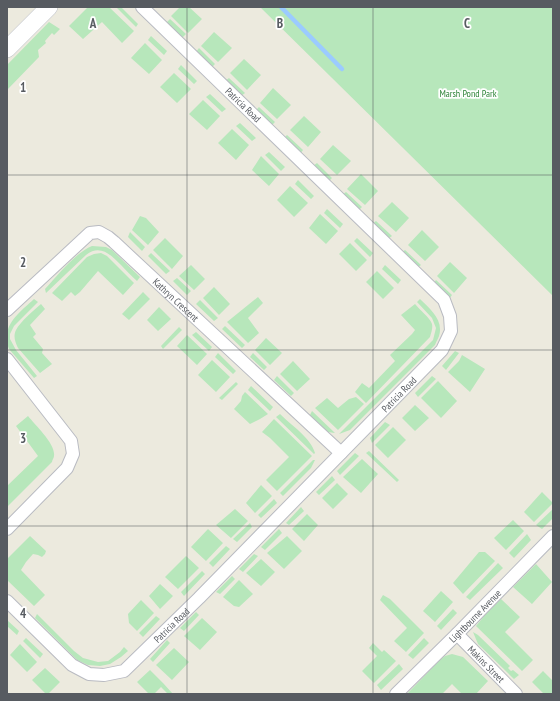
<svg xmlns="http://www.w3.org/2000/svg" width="560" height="701" font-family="'PT Sans Narrow',sans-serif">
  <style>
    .green { fill: #b7e7bb }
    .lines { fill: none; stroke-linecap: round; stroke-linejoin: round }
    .stream { stroke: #9bcbff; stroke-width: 4.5 }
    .street-casing { stroke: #b9bbc2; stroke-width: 14 }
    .secondary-casing { stroke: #b9bcc4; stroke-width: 18 }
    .street { stroke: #fff; stroke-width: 12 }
    .secondary { stroke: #fff; stroke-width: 17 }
    .grid { fill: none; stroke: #575b61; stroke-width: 1; stroke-opacity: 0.55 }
    .labels { text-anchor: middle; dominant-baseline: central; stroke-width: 3.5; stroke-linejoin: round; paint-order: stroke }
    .park-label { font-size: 10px; fill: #2d8337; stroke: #fff }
    .street-label { font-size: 10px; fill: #575b61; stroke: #fff }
    .grid-label { font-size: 13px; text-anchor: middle; font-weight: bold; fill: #575b61; stroke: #fff; stroke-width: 3.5; stroke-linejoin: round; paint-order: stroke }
  </style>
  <rect width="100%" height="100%" fill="#eceade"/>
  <path class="green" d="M 88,7 L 109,7 L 134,31 L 122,43 L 102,22 L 83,39 L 69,26 Z
    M 116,7 L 121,7 L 138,24 L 136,27 Z
    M 180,7 L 189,7 L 202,19 L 188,33 L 171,16 Z
    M 260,7 L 553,7 L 553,296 Z
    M 170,19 L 186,34 L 182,38 L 166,23 Z
    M 49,22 L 60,29 L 54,35 L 52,33 L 45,41 L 46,43 L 38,50 L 39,57 L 7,90 L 7,65 Z
    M 214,32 L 232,48 L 218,62 L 201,46 Z
    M 151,36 L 167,51 L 164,55 L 148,40 Z
    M 145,43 L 162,60 L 149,74 L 131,58 Z
    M 199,48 L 215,64 L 212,67 L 196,52 Z
    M 244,59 L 261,75 L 247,90 L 230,73 Z
    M 181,65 L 197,81 L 194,84 L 178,69 Z
    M 174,73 L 191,89 L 177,103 L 160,87 Z
    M 229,78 L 245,93 L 241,96 L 225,81 Z
    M 273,88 L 291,105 L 277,119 L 260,103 Z
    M 210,94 L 226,109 L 222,112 L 206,97 Z
    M 203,100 L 220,116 L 207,130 L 189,114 Z
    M 259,107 L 275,122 L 272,125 L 256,110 Z
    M 304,116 L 321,132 L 308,147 L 290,130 Z
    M 240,123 L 256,138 L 252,141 L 236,126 Z
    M 232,129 L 249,145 L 236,160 L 218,143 Z
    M 287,135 L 303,150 L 300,154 L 284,138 Z
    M 333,145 L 351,161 L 337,175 L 320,159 Z
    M 269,152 L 285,167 L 281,171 L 265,155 Z
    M 261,156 L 279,174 L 269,186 L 252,170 Z
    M 317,163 L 332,178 L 329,181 L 313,166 Z
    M 361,174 L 378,191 L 365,205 L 347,189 Z
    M 298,180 L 314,196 L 311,199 L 295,184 Z
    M 290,186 L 308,203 L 294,217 L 277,200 Z
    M 346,192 L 362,207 L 358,211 L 342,195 Z
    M 392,202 L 409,218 L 396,232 L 378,216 Z
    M 327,209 L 343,224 L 340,228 L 324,213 Z
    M 320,214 L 338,231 L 326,244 L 309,228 Z
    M 140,216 L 146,218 L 159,232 L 148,245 L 132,230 Z
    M 376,221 L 392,236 L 388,239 L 372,224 Z
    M 422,230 L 439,247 L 425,261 L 408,245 Z
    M 130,232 L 145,247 L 142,251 L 128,237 Z
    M 165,238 L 183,256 L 172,269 L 153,250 Z
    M 357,238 L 373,253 L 370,257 L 354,241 Z
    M 350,243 L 367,260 L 356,271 L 339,254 Z
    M 92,246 L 106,247 L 112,250 L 140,277 L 137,281 C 131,276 126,270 121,265 C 110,254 100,244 86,255 L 46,293 L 45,289 C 58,275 75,253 92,246 Z
    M 405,250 L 421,265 L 417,268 L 401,253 Z
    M 101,253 L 107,256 L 134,283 L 123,295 L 98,271 L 80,292 L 75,296 L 71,292 L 62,301 L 52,293 L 87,257 L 94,254 Z
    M 151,253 L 170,271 L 166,274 L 148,256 Z
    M 450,262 L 467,278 L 454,293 L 437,276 Z
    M 191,265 L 205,279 L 194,290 L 179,276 Z
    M 385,265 L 401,280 L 398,284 L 382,269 Z
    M 377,271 L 394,288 L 383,299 L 366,282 Z
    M 177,278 L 191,291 L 187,295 L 173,281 Z
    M 436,280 L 452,295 L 449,299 L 433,284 Z
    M 214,287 L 230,304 L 219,315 L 203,298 Z
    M 143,292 L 150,299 L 129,320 L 122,314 Z
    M 258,297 L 263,303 L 248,318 L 259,333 L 248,343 L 227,322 Z
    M 34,299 L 38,302 L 14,326 L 10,334 L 10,339 L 16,350 L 37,376 L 34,378 L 9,349 C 0,326 19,313 34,299 Z
    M 420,299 C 430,309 444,320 439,336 C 438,339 436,342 435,345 L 350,430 L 339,434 L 433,340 L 436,328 L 432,318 L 417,302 Z
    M 200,300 L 218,318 L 214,321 L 196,304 Z
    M 41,304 L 45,309 L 30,325 L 36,334 L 33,337 L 43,349 L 42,353 L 52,364 L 40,373 L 18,348 C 15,342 13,336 16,330 C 20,322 34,310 41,304 Z
    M 415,304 C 419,309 430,318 432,324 C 433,328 431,333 430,337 L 366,403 L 355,392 L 362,383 L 369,388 L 395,361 L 390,355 L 412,334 L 415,330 L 401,315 Z
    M 159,307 L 171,319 L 158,331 L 147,320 Z
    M 225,326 L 245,345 L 242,348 L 222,329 Z
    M 179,327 L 182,330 L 163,349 L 161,346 Z
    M 196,332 L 212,347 L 209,351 L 192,335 Z
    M 187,335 L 207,354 L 197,365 L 177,346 Z
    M 266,338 L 282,353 L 270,365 L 255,350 Z
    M 455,351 L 459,353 L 446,370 L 442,366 Z
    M 218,353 L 236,371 L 233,374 L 215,357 Z
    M 253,353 L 267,367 L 264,370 L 250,357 Z
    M 462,355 L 485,369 L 470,392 L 448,372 L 459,361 Z
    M 212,360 L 230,377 L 216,392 L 198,375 Z
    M 293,361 L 310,379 L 297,391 L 280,374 Z
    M 277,376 L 294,393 L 291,396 L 274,380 Z
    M 432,376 L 436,379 L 418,397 L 415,393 Z
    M 438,381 L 457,401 L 441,418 L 421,398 Z
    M 236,382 L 238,384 L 222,400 L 219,398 Z
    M 251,386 L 273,407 L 270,411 L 248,390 Z
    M 245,392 L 268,414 L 260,419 L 250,424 L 234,409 L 241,401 L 242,396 Z
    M 356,397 L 364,404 L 338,430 L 315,408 L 327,398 L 338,408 L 349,399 Z
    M 415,405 L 429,418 L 415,431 L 402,418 Z
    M 312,411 L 335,433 L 328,432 L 310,415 Z
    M 280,414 C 291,425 311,438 315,453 L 314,454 L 276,417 Z
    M 28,416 C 35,425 56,444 54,456 C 54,458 52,460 52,462 L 7,507 L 7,486 L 38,456 L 16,426 Z
    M 274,419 L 312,456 L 277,491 L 266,480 L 289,457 L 270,438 L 262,432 Z
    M 385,422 L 390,425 L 372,443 L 370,438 Z
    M 393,427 L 406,440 L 388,458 L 375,445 Z
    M 369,451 L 399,480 L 397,482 L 366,453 Z
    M 355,453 L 359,456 L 340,475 L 337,471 Z
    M 362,459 L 378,474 L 361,493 L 343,477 Z
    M 313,460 L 315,460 L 311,468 L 283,496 L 280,493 Z
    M 332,476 L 335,480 L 319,495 L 316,492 Z
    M 337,483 L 348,494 L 333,509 L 322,498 Z
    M 261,485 L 272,496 L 255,513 L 246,503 Z
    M 542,492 L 553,503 L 534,522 L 524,512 Z
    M 274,499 L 277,503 L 261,518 L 258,515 Z
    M 301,507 L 304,511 L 289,525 L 286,523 Z
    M 235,509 L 248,521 L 231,538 L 216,525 Z
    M 553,509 L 553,518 L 542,529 L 536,525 Z
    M 307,514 L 318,525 L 304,541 L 292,529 Z
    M 513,520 L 524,531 L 506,550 L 494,538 Z
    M 250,523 L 252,527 L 237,542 L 233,539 Z
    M 208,529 L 223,543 L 206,561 L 191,547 Z
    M 279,529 L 282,533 L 265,550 L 261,547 Z
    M 527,534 L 531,540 L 514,558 L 509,553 Z
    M 30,536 L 46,551 L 45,554 L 42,557 L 38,555 L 33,554 L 26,562 L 21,570 L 45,595 L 34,606 L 7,580 L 7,559 Z
    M 287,536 L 302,551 L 284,569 L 267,553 Z
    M 226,546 L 230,549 L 213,567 L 209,563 Z
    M 479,552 L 485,552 L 495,561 L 463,594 L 453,583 Z
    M 254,554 L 258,556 L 243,572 L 239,569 Z
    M 186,556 L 199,568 L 178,589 L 165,577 Z
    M 261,559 L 275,572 L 261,586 L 246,573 Z
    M 498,563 L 503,568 L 470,600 L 466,597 Z
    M 536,564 L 552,582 L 532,604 L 513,587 Z
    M 202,571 L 205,574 L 184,596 L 181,592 Z
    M 232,576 L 235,579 L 220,594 L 216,592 Z
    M 239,580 L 253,594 L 239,607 L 234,606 L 223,597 Z
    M 160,584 L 173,596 L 160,609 L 149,596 Z
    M 441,591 L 453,602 L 435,622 L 423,611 Z
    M 383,595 L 390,599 L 424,633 L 406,652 L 394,641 L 407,628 L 380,600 Z
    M 501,599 L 520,617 L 505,632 L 533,660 L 522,671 L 476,626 L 485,615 Z
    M 141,600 L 154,613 L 137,631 L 129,623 L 128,614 Z
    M 453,609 L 457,613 L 441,630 L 437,626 Z
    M 196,612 L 199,615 L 184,631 L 180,628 Z
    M 37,614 L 74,651 L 83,658 L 98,662 L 108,661 L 120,652 L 124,647 L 128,651 L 121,657 L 110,664 L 100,666 L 88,665 L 77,660 L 35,618 Z
    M 156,616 L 160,619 L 143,637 L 139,633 Z
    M 202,618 L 217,632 L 200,650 L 184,636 Z
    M 7,620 L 19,631 L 17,635 L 7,626 Z
    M 473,632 L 478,635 L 510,666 L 508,668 L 511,671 L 513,670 L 519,675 L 514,679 L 478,644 Z
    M 26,638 L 43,654 L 40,658 L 23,641 Z
    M 424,638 L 429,643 L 413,659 L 408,655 Z
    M 167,640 L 170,643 L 153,662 L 150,659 Z
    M 373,643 L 382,652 L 384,650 L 396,661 L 374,683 L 362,671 L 377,656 L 369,648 Z
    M 20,644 L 37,662 L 27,672 L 10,655 Z
    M 174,648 L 189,662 L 172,680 L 156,665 Z
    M 452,654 L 463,657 L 488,681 L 476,694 L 462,694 L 452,684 L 442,694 L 407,694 L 440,660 L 445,656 Z
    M 399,664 L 403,669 L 381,690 L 377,685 Z
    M 45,668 L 60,682 L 48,694 L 46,694 L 32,680 Z
    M 150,670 L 163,683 L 173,694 L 168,694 L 161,687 L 154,694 L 149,694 L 137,682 Z
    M 543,671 L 553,681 L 553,694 L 544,694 L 532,682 Z"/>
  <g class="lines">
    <path class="stream" d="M 281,7 L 342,69"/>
    <g class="street-casing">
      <g id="street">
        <path id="s1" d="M 7,310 L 90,233 L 99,232 L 108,237 L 114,242 L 341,453"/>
        <path d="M 7,359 L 71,441 L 73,454 L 67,468 L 7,529"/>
        <path id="s2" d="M 7,601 L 72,665 L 89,674 L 104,675 L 124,671 L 199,598 L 442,350 L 451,331 L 450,316 L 444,300 L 142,7"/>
        <path id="s3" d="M 457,634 L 516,694"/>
        <path id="s4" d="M 396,694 L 457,634 L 553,536"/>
      </g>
    </g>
    <g class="secondary-casing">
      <path id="secondary" d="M 7,49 L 49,7"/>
    </g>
    <use href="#street" class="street"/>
    <use href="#secondary" class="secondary"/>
  </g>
  <path class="grid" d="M 187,7 L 187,694M 373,7 L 373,694M 7,175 L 553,175M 7,350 L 553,350M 7,526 L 553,526"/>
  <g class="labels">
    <g class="park-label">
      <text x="468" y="93">Marsh Pond Park</text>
    </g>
    <g class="street-label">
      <text transform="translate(243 105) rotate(44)">Patricia Road</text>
      <text stroke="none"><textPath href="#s1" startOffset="225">Kathryn Crescent</textPath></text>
      <text stroke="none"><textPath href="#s2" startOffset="536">Patricia Road</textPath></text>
      <text stroke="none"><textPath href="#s4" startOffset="111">Lightbourne Avenue</textPath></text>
      <text stroke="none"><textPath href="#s2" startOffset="212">Patricia Road</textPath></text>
      <text stroke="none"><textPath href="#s3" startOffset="42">Makins Street</textPath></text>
    </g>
  </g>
  <g class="grid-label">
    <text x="93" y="28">A</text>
    <text x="280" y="28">B</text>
    <text x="467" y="28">C</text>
    <text x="23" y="92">1</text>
    <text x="23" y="267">2</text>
    <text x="23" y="443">3</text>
    <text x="23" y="618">4</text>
  </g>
  <rect width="560" height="701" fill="none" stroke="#575b61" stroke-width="16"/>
</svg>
